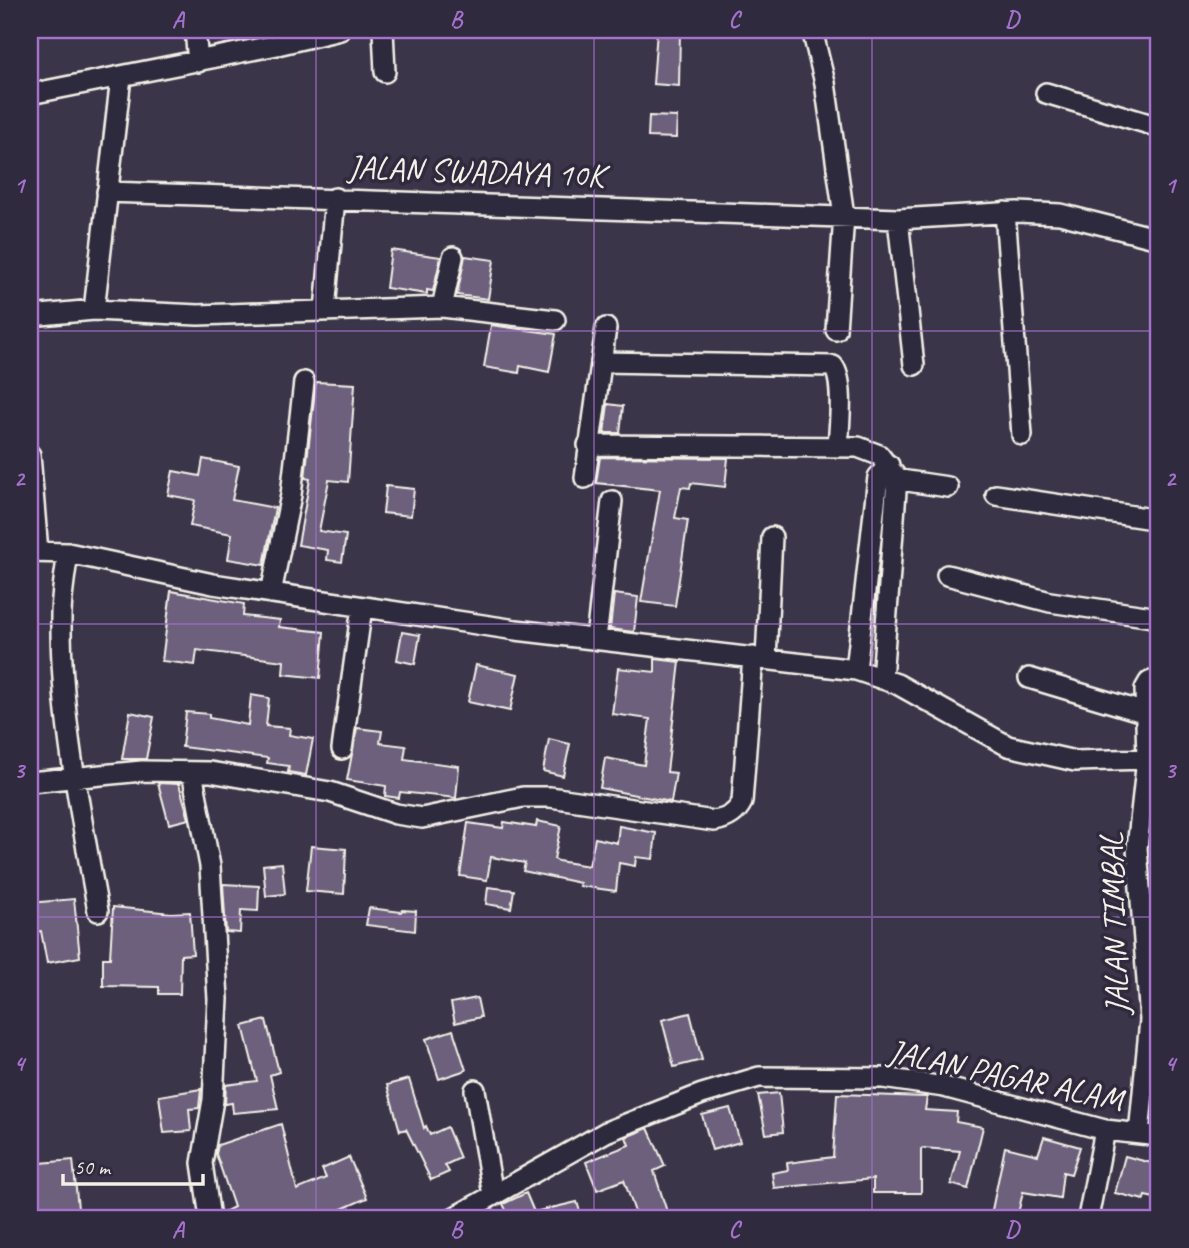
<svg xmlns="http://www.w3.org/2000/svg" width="1189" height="1248" font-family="Caveat,sans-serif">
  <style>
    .building { fill: #6c607d; stroke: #f4f1e8; stroke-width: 2 }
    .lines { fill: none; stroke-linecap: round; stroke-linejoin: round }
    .minor-casing { stroke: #f4f1e8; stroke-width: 24 }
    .minor { stroke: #2f2a3d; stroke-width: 19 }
    .grid { fill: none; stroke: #a571cd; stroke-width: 2; stroke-opacity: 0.55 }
    .labels { text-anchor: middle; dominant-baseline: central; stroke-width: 7; stroke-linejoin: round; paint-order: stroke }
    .street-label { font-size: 33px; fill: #f4f1e8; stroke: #2f2a3d }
    .neatline { fill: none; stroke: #a571cd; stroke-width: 2.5 }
    .grid-label { font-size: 23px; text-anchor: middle; font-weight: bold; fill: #a571cd }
  </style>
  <rect width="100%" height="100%" fill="#3b354a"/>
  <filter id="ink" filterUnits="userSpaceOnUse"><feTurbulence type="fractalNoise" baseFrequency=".0143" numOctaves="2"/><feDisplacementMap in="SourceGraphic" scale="14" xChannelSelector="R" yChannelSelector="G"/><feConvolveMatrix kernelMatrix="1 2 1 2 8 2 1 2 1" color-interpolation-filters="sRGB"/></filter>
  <g filter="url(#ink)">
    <path class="building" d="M 657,30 L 680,30 L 679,86 L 653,84 Z
      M 649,116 L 677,117 L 676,138 L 648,137 Z
      M 391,250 L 441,257 L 433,291 L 427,290 L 427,294 L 386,288 Z
      M 465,256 L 494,260 L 488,299 L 457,295 Z
      M 491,325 L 556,334 L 549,372 L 520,366 L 519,373 L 484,367 Z
      M 316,382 L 355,384 L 348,482 L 329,480 L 319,531 L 346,535 L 342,562 L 327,560 L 328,550 L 298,545 L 310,479 L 305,478 Z
      M 608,404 L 623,406 L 620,433 L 604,433 Z
      M 600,457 L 728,458 L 725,487 L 691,483 L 690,488 L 681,487 L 675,518 L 688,520 L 675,606 L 641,602 L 660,490 L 596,483 Z
      M 203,459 L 239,466 L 232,500 L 275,508 L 264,565 L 228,559 L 232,534 L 190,526 L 195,500 L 168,495 L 173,471 L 200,476 Z
      M 386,486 L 414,489 L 411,516 L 383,513 Z
      M 171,591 L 244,604 L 243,616 L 280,620 L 279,627 L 324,632 L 320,678 L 283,674 L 284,661 L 197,650 L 195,665 L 162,661 Z
      M 614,594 L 638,597 L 634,632 L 610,629 Z
      M 402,632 L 420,635 L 415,664 L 397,660 Z
      M 655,659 L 680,662 L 667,772 L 676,773 L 671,802 L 600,788 L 605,758 L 644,765 L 650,719 L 612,714 L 618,668 L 655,672 Z
      M 476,665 L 518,674 L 510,711 L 468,702 Z
      M 251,695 L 269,698 L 266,726 L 290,728 L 289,735 L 313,739 L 306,775 L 288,772 L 289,766 L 267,763 L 268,758 L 182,747 L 186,712 L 209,714 L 209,718 L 248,725 Z
      M 130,712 L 154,717 L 146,759 L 122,759 Z
      M 357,728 L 382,731 L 380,743 L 406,746 L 404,759 L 459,766 L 456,798 L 400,792 L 399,798 L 385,796 L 386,786 L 347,780 Z
      M 549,739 L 570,744 L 563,776 L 543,771 Z
      M 158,783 L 179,784 L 189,819 L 169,824 Z
      M 537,821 L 561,826 L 554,859 L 558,861 L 589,866 L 595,838 L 617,843 L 619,826 L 656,833 L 653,859 L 636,857 L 635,866 L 619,863 L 616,891 L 579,886 L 580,883 L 523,871 L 525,863 L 491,857 L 487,880 L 460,876 L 468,823 L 503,828 L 504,822 L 536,827 Z
      M 311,846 L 346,849 L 344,894 L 306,891 Z
      M 282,863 L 285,894 L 266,896 L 263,865 Z
      M 223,884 L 259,886 L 258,911 L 241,910 L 240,933 L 226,932 Z
      M 488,887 L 514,890 L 511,908 L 486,904 Z
      M 74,899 L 80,957 L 47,963 L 41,931 L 30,932 L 30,903 Z
      M 113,907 L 171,913 L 190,912 L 193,954 L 181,955 L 180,994 L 159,994 L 159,987 L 103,986 L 103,958 L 110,958 Z
      M 369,908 L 401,912 L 402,910 L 416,911 L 415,931 L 366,925 Z
      M 477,998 L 481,1017 L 455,1023 L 451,1003 Z
      M 690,1013 L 702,1060 L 674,1067 L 662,1020 Z
      M 266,1020 L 279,1072 L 270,1075 L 278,1109 L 233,1113 L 232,1103 L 225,1104 L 226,1085 L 257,1081 L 243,1026 Z
      M 453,1030 L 466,1070 L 439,1079 L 426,1039 Z
      M 409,1079 L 424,1128 L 426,1126 L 430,1135 L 447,1127 L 460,1158 L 445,1165 L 449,1172 L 431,1180 L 406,1129 L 400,1131 L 387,1085 Z
      M 201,1089 L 199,1108 L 189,1109 L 191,1131 L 164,1133 L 159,1096 Z
      M 779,1093 L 783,1132 L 766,1134 L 758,1095 Z
      M 837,1094 L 927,1097 L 925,1110 L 957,1112 L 956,1122 L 983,1127 L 968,1189 L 951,1184 L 960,1151 L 923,1148 L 921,1149 L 921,1193 L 873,1193 L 873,1179 L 774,1188 L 772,1173 L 788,1170 L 787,1163 L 833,1157 Z
      M 730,1108 L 740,1142 L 712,1150 L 702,1115 Z
      M 281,1124 L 297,1190 L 326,1178 L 322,1169 L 349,1157 L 367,1198 L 321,1218 L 222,1218 L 222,1213 L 234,1207 L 216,1154 L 218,1145 Z
      M 648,1128 L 665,1166 L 654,1171 L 669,1218 L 637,1218 L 624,1180 L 597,1190 L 586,1162 L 629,1145 L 626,1137 Z
      M 1044,1137 L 1080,1147 L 1071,1174 L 1063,1172 L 1060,1198 L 1023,1192 L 1017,1218 L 991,1215 L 1005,1147 L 1038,1155 Z
      M 1125,1156 L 1159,1165 L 1159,1199 L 1145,1196 L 1144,1200 L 1115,1193 Z
      M 73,1160 L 79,1218 L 30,1218 L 30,1164 Z
      M 526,1193 L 534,1212 L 577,1202 L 582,1218 L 510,1218 L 503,1204 Z"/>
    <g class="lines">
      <g class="minor-casing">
        <path id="minor" d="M 195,30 L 198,62
          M 383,30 L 385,72
          M 812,30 L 825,83 L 844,216 L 836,330
          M 1046,93 L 1159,127
          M 30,94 L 277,45 L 340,30
          M 107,192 L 898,219 L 1017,212 L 1060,214 L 1159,239
          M 1005,212 L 1022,435
          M 898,219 L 914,365
          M 442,307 L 453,257
          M 94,310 L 121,77
          M 325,310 L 335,198
          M 30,316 L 94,310 L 198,315 L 442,307 L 555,320
          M 601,362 L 833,366 C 845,381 839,427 838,447
          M 588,445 L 858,447 L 879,455 L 897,478 L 882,679
          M 30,455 L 38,552
          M 585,478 L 606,328
          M 887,478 L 948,487
          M 996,495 L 1159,520
          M 30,552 L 68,553 L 213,584 L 516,630 L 856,670 L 897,684 L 1008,746 L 1075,761 L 1147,759
          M 68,553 C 65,574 61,596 61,617 C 60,716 81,814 98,911
          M 947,575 L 1050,602 L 1159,618
          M 271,593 L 291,495 L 304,382
          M 596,639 L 612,501
          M 766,659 L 772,537
          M 856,670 L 878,477 L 889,465
          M 1029,678 L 1146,713
          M 342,749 L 362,607
          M 192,772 L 210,866 L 218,999 L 213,1100 L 202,1163 L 210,1218
          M 30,782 L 142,771 L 210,772 L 330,792 L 396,814 L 422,818 L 523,797 L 550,797 L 714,821 C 727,819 736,814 742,802 L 753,657
          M 475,1090 L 493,1195
          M 1139,1134 L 1150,1020 L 1137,848 L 1147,759 L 1145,689 L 1149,682 L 1159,678
          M 453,1218 L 606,1132 L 702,1094 L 759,1077 L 883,1078 L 944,1087 L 1105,1130 L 1159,1136
          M 1088,1218 L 1105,1130"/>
      </g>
      <use href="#minor" class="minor"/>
    </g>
  </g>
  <path class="grid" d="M 316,30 L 316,1218M 594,30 L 594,1218M 872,30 L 872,1218M 30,331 L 1159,331M 30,624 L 1159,624M 30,917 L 1159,917"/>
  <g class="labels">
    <g class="street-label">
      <text transform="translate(476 171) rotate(2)">JALAN SWADAYA 10K</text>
      <text transform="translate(1114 924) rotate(-92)">JALAN TIMBAL</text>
      <text transform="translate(1006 1075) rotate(12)">JALAN PAGAR ALAM</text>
    </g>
  </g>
  <rect width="1189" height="1248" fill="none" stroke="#2f2a3d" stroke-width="77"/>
  <path d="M63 1174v10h140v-10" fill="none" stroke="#f4f1e8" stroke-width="3.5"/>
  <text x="74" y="1174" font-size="21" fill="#f4f1e8" stroke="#2f2a3d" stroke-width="5" paint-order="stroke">50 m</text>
  <rect x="38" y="38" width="1112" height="1172" class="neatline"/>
  <g class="grid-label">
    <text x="178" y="27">A</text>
    <text x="456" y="27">B</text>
    <text x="734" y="27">C</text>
    <text x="1012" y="27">D</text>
    <text x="19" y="193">1</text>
    <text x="1170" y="193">1</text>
    <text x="19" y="486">2</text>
    <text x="1170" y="486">2</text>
    <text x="19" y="778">3</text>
    <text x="1170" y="778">3</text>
    <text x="19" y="1071">4</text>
    <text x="1170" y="1071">4</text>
    <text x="178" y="1237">A</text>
    <text x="456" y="1237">B</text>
    <text x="734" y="1237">C</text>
    <text x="1012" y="1237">D</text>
  </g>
</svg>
